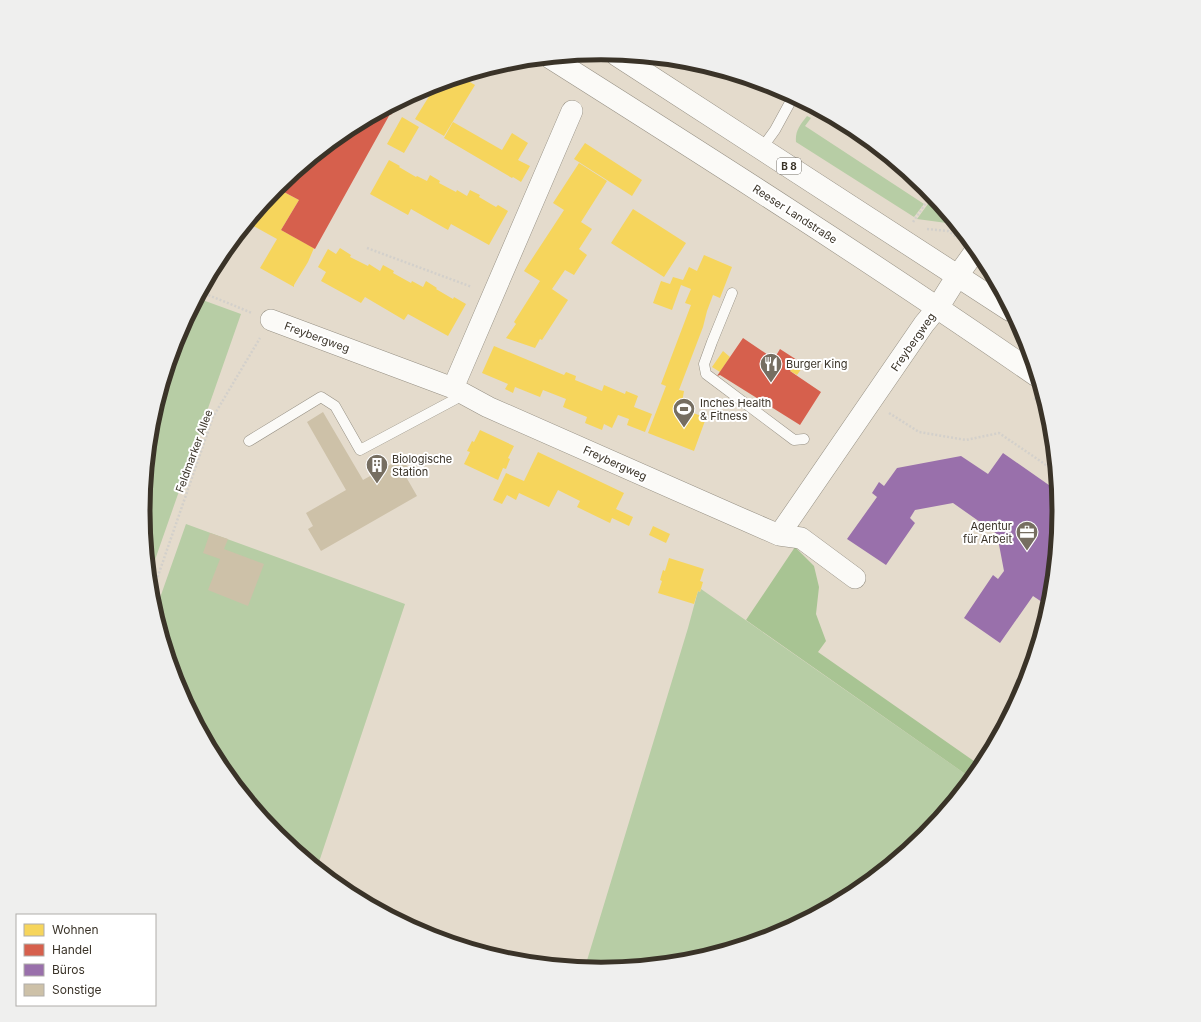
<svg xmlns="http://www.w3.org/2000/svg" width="1201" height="1022" font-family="Inter,sans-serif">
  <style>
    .green { fill: #b7cda5 }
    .forest { fill: #a8c493 }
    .homes { fill: #f6d55c }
    .shops { fill: #d6604d }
    .offices { fill: #9970ab }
    .building { fill: #cdc1a8 }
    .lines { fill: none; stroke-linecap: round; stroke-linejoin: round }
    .service-casing { stroke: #969084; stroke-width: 11 }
    .minor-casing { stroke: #969084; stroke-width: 22 }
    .primary-casing { stroke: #969084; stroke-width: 23 }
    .path { stroke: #d3d0cb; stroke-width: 2.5; stroke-dasharray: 2 2; stroke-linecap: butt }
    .service { stroke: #fbfaf7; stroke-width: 10 }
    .minor { stroke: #fbfaf7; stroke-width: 21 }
    .primary { stroke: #fbfaf7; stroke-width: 22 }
    .labels { text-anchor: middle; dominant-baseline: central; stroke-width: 4; stroke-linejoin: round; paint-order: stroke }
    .shield { fill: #fff; stroke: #757068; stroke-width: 1 }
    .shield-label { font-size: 10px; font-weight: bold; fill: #3a3328 }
    .street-label { font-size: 11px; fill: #3a3328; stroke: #fff }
    .poi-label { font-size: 11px; fill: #3a3328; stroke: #fff; text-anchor: start }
    .rim { fill: none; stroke: #3a3328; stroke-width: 5 }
  </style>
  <rect width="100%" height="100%" fill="#e4dbcc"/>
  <path class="green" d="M 807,116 L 811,118 L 805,126 L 924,204 L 914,217 L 796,142 C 795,131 800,125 807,116 Z
    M 933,197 L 954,224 L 917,219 Z
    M 197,298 L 241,314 L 149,577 L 143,511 L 151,421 L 177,336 Z
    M 186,524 L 405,604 L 317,868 L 276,835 L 220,765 L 177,686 L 155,612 Z
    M 701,589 L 971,778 L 924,835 L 855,892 L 776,934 L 690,960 L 600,969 L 585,967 L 688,628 L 698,591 L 700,592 Z"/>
  <path class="forest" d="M 795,547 L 814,566 L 819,587 L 816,614 L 826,641 L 818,652 L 981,766 L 971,778 L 746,620 Z"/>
  <path class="homes" d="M 461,77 L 475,85 L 444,136 L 415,119 L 436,85 Z
    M 402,117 L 419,127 L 404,153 L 387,144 Z
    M 453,122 L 502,150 L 512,133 L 528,143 L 518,160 L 530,166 L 521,182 L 513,177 L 512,178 L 444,138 Z
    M 585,143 L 642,180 L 632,196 L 574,159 Z
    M 389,160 L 400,166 L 399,167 L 416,177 L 417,176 L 427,181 L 430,175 L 440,181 L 439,183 L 456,192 L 457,190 L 467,196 L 470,190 L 480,195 L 479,197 L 496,207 L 498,205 L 508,211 L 489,245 L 451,224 L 448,230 L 411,209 L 408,215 L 370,194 Z
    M 579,163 L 607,181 L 581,222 L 592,229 L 579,249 L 587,255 L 574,275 L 565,270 L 552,289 L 568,300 L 542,340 L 540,339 L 535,348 L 506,338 L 516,324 L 514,322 L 540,281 L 524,271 L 564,210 L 553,203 Z
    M 276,188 L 299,200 L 281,230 L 314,248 L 308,262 L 294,285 L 294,287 L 260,268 L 277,239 L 248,223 Z
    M 633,209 L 686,243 L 664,277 L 611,243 Z
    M 340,248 L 351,255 L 350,257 L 368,266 L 369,264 L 380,271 L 383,265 L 394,271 L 393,273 L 411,283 L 412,281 L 423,287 L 426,281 L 437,288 L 436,289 L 453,299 L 454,297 L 466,304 L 448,336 L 408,314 L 404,320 L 365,297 L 361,303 L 321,281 L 326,272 L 318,267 L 328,249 L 336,254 Z
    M 704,255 L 732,267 L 720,298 L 713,295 L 707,311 L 703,327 L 679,390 L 684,391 L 681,408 L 706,418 L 694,451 L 648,433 L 666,386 L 661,384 L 691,305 L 685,303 L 691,289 L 681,285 L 672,310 L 653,303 L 661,281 L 670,284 L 673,277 L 683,280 L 689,267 L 697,271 Z
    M 494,346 L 564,375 L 566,372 L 576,376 L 575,380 L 602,391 L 604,385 L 625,394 L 626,391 L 638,396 L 634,407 L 652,414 L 645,432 L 627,425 L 629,419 L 618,415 L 612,428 L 604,424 L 602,430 L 585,423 L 587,417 L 563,407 L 566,399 L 543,390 L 540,397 L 515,387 L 513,393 L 505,389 L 508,384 L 482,373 Z
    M 723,351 L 730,357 L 720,372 L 712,367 Z
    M 795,364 L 802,368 L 797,375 L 790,371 Z
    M 480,430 L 514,446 L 508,458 L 510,459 L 506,469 L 503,468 L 498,480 L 464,464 L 470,452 L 467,451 L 472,441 L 474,442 Z
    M 538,452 L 624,493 L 616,509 L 633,517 L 629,526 L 612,518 L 610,523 L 577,507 L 580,501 L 558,490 L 549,507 L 519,493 L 516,500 L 507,495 L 502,504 L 493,500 L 506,473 L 524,481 Z
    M 653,526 L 670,534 L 666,543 L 649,535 Z
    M 669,558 L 704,569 L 700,581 L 703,582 L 700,592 L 698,591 L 694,604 L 658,593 L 662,581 L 660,580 L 663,570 L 665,571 Z"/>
  <path class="shops" d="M 396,104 L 391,115 L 390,114 L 315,249 L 281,230 L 299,200 L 282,191 L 277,187 L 346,130 Z
    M 743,338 L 774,359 L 780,349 L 797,360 L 790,371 L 821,392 L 800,425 L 720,375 L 717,376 Z"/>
  <path class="offices" d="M 1003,453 L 1056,490 L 1058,511 L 1050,601 L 1048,606 L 1033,596 L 1000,643 L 964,618 L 993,575 L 998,579 L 1004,571 L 997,534 L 953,503 L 915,510 L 910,518 L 915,523 L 886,565 L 847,539 L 877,497 L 872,493 L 879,482 L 884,486 L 897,468 L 961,456 L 988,474 Z"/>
  <path class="building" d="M 323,412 L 363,480 L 402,458 L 410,471 L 405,475 L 417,496 L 321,551 L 308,529 L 313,526 L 306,513 L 346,490 L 307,422 Z
    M 210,533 L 228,539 L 224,549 L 264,564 L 248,606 L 208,590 L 220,559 L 203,553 Z"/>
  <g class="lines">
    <g class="service-casing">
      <path id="service" d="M 762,148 L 775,130 L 793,97
        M 732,293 L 712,342 L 704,364 L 706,374 L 794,440 L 804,439
        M 249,441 L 321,397 L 335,406 L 360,450 L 465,394"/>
    </g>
    <g class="minor-casing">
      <path id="minor" d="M 958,275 L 976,250
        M 271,320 L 453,388 L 488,407 L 740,518 L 779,535 L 801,538 L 855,578
        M 453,388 L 572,111
        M 779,535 L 924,324 L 938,307"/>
    </g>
    <g class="primary-casing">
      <path id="primary" d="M 617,55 L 1010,310
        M 551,58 C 714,161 877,265 1036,375
        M 938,307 L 958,275"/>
    </g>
    <path class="path" d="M 522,61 L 530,66
      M 913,222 L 931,195
      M 927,229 L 948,231 L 958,238
      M 367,248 L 472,287
      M 201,292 L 252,313
      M 1034,398 L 1045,405
      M 889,413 L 919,432 L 966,440 L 999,433 L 1055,471
      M 151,596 L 213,417 L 260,338"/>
    <use href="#service" class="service"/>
    <use href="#minor" class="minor"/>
    <use href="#primary" class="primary"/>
  </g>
  <defs>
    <g id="restaurant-pin" transform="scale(1.15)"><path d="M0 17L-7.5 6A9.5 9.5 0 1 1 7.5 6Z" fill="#766e61" stroke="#fff"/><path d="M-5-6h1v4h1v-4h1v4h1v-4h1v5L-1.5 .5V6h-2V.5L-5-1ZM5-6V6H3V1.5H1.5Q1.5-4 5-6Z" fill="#fff"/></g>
    <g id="stadium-pin" transform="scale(1.15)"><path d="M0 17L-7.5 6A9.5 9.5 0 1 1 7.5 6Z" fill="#766e61" stroke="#fff"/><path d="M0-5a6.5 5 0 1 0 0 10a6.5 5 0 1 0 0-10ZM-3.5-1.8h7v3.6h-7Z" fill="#fff"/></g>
    <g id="building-pin" transform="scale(1.15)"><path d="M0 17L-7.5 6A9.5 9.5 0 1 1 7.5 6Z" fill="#766e61" stroke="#fff"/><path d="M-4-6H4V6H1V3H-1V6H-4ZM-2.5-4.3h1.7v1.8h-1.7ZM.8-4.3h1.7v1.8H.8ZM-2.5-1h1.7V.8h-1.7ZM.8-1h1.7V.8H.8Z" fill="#fff"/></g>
    <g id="office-pin" transform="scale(1.15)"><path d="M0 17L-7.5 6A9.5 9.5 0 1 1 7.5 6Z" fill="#766e61" stroke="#fff"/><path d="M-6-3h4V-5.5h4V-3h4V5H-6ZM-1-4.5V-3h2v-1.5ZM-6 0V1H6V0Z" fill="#fff"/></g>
  </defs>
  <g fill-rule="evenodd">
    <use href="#restaurant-pin" x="771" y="364"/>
    <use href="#stadium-pin" x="684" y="409"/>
    <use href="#building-pin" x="377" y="465"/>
    <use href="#office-pin" x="1027" y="532"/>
  </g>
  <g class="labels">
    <rect class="shield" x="777" y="158" width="24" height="16" rx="3"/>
    <g class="shield-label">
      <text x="789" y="166">B 8</text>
    </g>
    <g class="street-label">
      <text transform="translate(795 214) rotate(33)">Reeser Landstraße</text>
      <text transform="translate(317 337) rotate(20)">Freybergweg</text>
      <text transform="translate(913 342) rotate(-55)">Freybergweg</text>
      <text transform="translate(194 451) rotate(-70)">Feldmarker Allee</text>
      <text transform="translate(615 463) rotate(24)">Freybergweg</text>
    </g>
    <g class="poi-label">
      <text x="786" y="364">Burger King</text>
      <text x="700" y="403">Inches Health<tspan x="700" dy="13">&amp; Fitness</tspan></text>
      <text x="392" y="459">Biologische<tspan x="392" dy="13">Station</tspan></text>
      <text x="1012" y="526" text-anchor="end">Agentur<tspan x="1012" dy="13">für Arbeit</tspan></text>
    </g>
  </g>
  <path d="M0 0H1201V1022H0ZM150 511a451 451 0 1 1 902 0a451 451 0 1 1-902 0Z" fill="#efefee" fill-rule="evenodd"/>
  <path class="rim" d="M150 511a451 451 0 1 1 902 0a451 451 0 1 1-902 0Z"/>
  <rect x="16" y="914" width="140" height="92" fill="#ffffff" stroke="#b0ada9"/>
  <rect x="24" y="924" width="20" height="12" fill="#f6d55c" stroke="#b0ada9"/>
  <text x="52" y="934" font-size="12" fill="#3a3328">Wohnen</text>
  <rect x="24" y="944" width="20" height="12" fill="#d6604d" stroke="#b0ada9"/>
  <text x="52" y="954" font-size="12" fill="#3a3328">Handel</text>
  <rect x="24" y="964" width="20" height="12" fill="#9970ab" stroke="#b0ada9"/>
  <text x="52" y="974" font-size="12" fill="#3a3328">Büros</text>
  <rect x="24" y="984" width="20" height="12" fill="#cdc1a8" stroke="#b0ada9"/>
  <text x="52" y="994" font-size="12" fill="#3a3328">Sonstige</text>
</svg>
